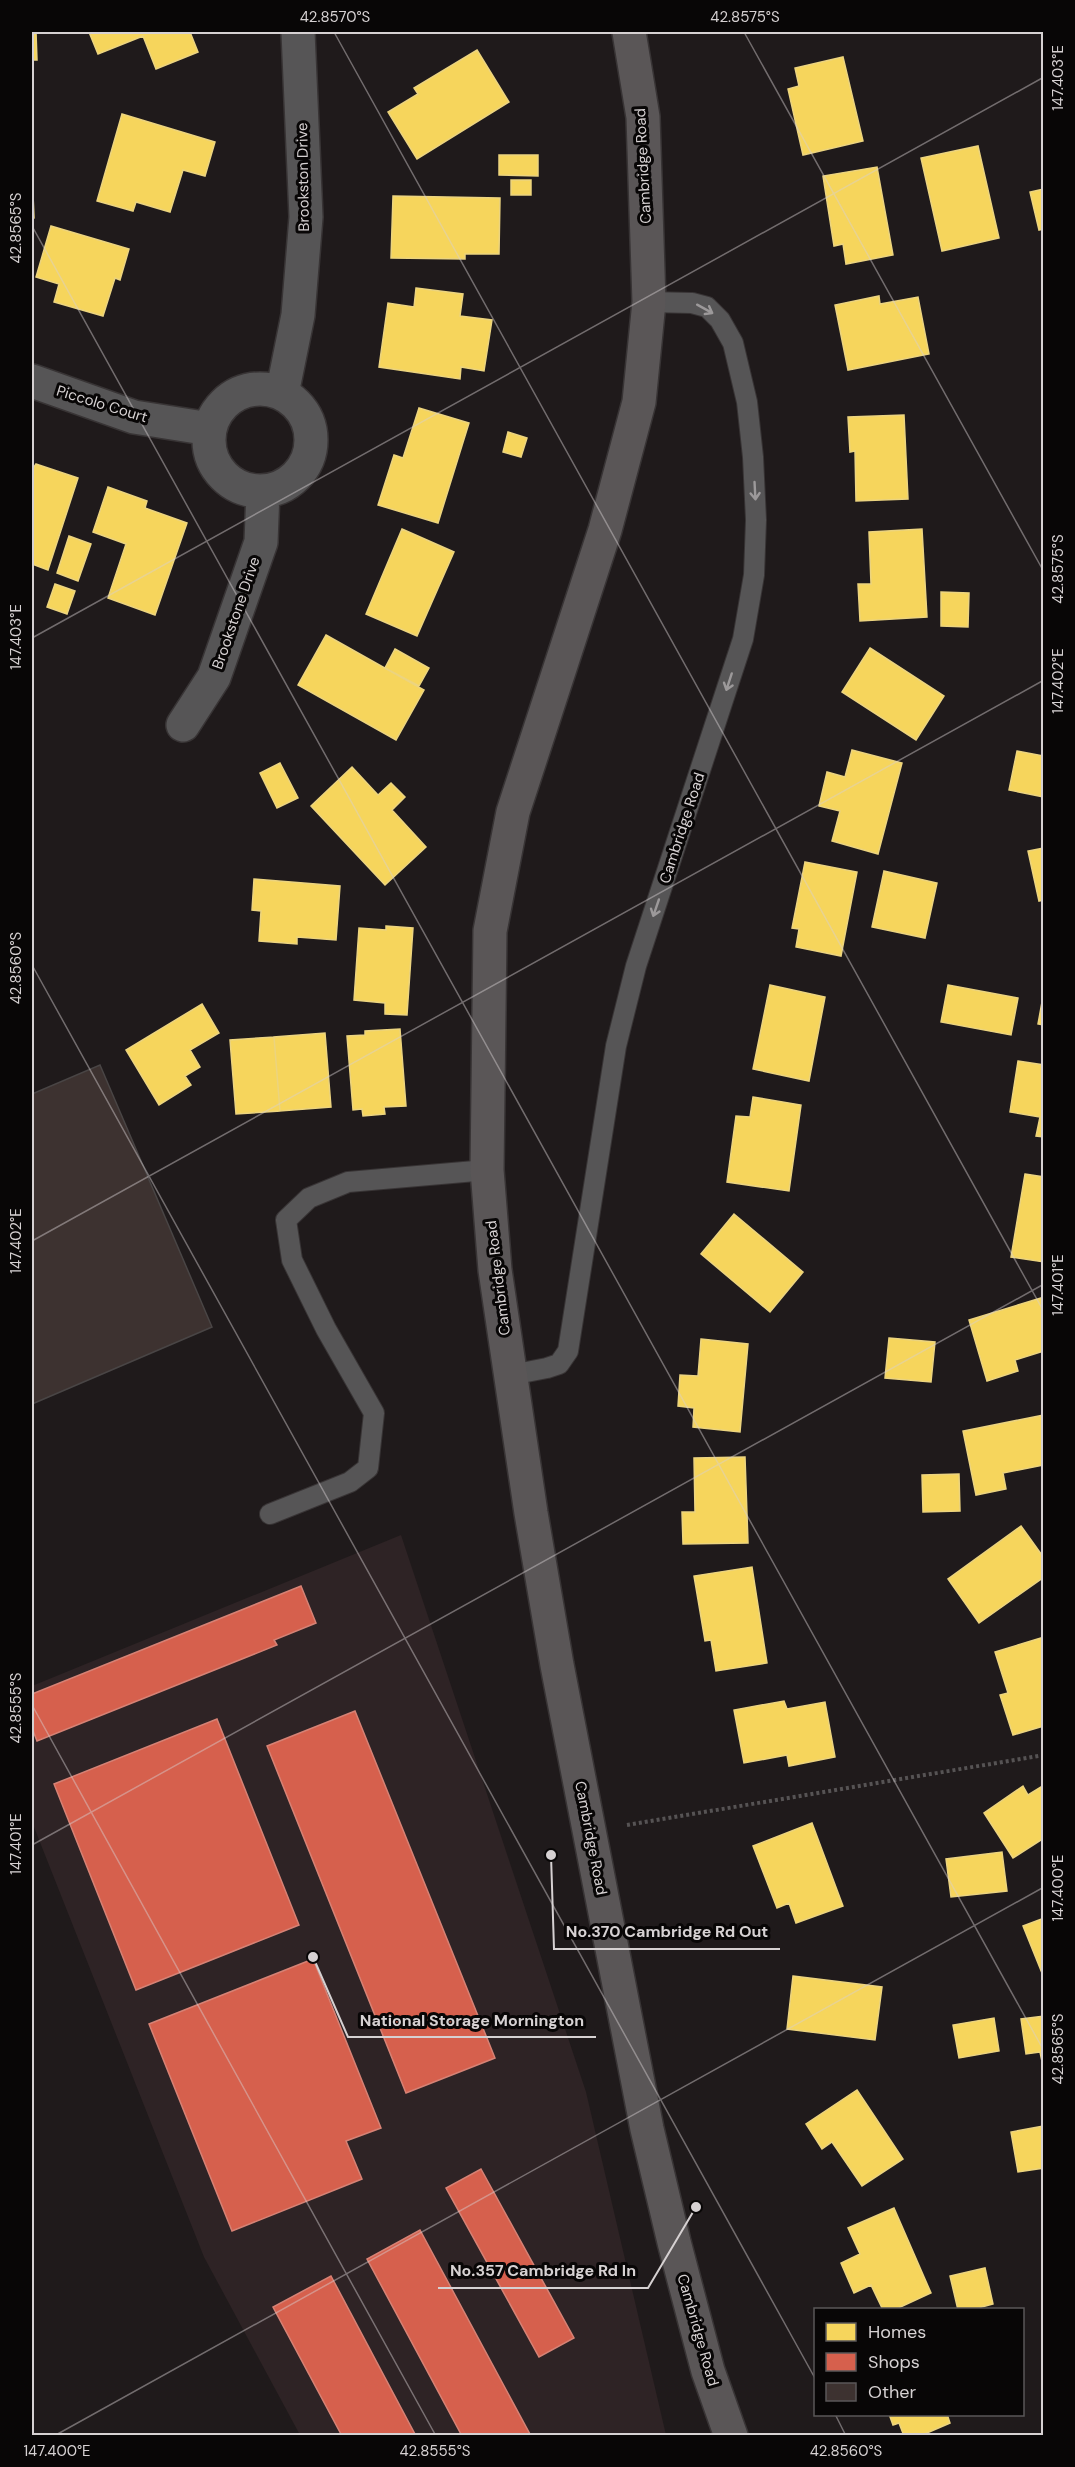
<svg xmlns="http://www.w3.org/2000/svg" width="1075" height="2467" font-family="'DM Sans',sans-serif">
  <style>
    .built { fill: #2e2325 }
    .homes { fill: #f6d55c; stroke: #ecd47f; stroke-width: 1.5 }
    .shops { fill: #d6604d; stroke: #d68275; stroke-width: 1.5 }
    .building { fill: #3d3230; stroke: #494545; stroke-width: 1.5 }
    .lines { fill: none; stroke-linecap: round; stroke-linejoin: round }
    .service-casing { stroke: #383435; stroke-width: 22 }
    .minor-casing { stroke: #383435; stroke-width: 36 }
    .secondary-casing { stroke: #383435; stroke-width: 36 }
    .path { stroke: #565354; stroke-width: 4; stroke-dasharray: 3 3; stroke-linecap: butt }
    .service { stroke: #565556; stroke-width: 20 }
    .minor { stroke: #565556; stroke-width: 33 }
    .secondary { stroke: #5a5657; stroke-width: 33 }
    .oneway { stroke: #9c999a }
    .ticks { fill: none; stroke: #d6d1d2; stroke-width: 1.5; stroke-opacity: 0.45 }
    .labels { text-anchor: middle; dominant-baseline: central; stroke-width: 6; stroke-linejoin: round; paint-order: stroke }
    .street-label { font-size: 15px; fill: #d6d1d2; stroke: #080606 }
    .leader { fill: none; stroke: #d6d1d2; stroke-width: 2 }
    .callout-dot { fill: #d6d1d2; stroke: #080606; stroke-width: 2 }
    .callout-label { font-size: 16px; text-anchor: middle; font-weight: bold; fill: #d6d1d2; stroke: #080606; stroke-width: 6; stroke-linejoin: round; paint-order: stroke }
    .neatline { fill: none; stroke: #d6d1d2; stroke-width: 2 }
    .ticks-label { font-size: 15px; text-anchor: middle; fill: #d6d1d2 }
  </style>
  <rect width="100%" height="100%" fill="#1f1a1b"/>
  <path class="built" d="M 401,1535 L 586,2092 L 666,2435 L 300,2435 L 204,2257 L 32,1822 L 32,1686 Z"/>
  <path class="homes" d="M 32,32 L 36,32 L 37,60 L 32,60 Z
    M 89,32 L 190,32 L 198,52 L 156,69 L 143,36 L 98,54 Z
    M 477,50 L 509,102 L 417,159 L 388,112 L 418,94 L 414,88 Z
    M 843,57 L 863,141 L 803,155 L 788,89 L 799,86 L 795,68 Z
    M 122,114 L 215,142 L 205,176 L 183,170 L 170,212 L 136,202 L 133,211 L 97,201 Z
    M 978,146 L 999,238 L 942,251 L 921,158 Z
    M 499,155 L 538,155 L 538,176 L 499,175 Z
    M 877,167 L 893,255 L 846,264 L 843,244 L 834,246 L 823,176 Z
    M 32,170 L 34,218 L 32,219 Z
    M 511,180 L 531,180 L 531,195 L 511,195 Z
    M 1044,189 L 1044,229 L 1039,230 L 1030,192 Z
    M 393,196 L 500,198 L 499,254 L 465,254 L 465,259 L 391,258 Z
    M 51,226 L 129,249 L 120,280 L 115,278 L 103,316 L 54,302 L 59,284 L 36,277 Z
    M 416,288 L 463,294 L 460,316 L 492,320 L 484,371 L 461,367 L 460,379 L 379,367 L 388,303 L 414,307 Z
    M 879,296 L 880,304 L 918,297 L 929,354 L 848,370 L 835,305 Z
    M 419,408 L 469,423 L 438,523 L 378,505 L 394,455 L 403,458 Z
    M 904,415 L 908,499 L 856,501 L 855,451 L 850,452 L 848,417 Z
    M 508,432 L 527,438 L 521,457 L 503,452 Z
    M 36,464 L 78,478 L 48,570 L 32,564 L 32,470 Z
    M 108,487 L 147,501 L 145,508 L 187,523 L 155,615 L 108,598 L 126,544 L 93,532 Z
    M 402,529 L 454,552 L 417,636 L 366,614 Z
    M 922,529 L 927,617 L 860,621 L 858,584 L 871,584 L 869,532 Z
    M 69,536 L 91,544 L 78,581 L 57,573 Z
    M 55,584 L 75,591 L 67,614 L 47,607 Z
    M 941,592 L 969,593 L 968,627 L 941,626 Z
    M 326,635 L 424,690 L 396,740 L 298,685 Z
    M 870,648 L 944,696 L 916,740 L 842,692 Z
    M 395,649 L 429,668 L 419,686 L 385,668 Z
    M 852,750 L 902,763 L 878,854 L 832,841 L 840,811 L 819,806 L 827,772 L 845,777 Z
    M 1017,751 L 1044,756 L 1044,797 L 1009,790 Z
    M 280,763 L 298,798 L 277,808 L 260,773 Z
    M 352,767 L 378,795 L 391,783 L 405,797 L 392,810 L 426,847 L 385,885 L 311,806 Z
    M 1044,848 L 1044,900 L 1039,901 L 1028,851 Z
    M 805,862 L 857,872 L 841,956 L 796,947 L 799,929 L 792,928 Z
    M 884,871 L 937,883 L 925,938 L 872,927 Z
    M 254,879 L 340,886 L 336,940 L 297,937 L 297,944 L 259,941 L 261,911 L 252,910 Z
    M 386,926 L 413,928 L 407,1015 L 385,1014 L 385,1003 L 354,1000 L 359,928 L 386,930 Z
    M 770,985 L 825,997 L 809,1081 L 753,1069 Z
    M 948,985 L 1018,998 L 1011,1035 L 941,1022 Z
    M 1044,991 L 1044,1025 L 1038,1024 Z
    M 202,1004 L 219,1033 L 190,1050 L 200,1067 L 185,1076 L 191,1085 L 159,1105 L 126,1050 Z
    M 400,1029 L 406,1106 L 384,1107 L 385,1114 L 363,1116 L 362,1109 L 353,1110 L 347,1036 L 365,1035 L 365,1031 Z
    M 325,1033 L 331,1107 L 280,1111 L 274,1037 Z
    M 274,1037 L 280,1111 L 236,1114 L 230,1040 Z
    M 1018,1061 L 1044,1065 L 1044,1137 L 1036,1136 L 1040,1117 L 1010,1112 Z
    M 753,1097 L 801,1105 L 789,1191 L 727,1182 L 736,1116 L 750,1117 Z
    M 1025,1174 L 1044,1177 L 1044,1262 L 1011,1257 Z
    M 734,1214 L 803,1272 L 770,1312 L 701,1254 Z
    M 1044,1297 L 1044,1351 L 1015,1360 L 1018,1371 L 987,1381 L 969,1320 Z
    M 889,1338 L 935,1342 L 931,1382 L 885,1378 Z
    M 701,1339 L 748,1344 L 740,1432 L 693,1427 L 694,1408 L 678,1406 L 680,1375 L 698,1376 Z
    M 1044,1415 L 1044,1465 L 1003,1473 L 1006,1489 L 976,1495 L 963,1431 Z
    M 745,1457 L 748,1543 L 683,1544 L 682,1512 L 695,1512 L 694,1458 Z
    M 959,1474 L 960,1511 L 923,1512 L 922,1475 Z
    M 1021,1526 L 1044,1558 L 1044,1577 L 979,1623 L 948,1579 Z
    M 752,1567 L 767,1663 L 716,1671 L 711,1640 L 705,1641 L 694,1576 Z
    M 1044,1637 L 1044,1726 L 1013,1735 L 1000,1695 L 1008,1693 L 995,1652 Z
    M 784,1701 L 787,1709 L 825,1702 L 835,1757 L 789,1766 L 787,1755 L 744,1763 L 734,1710 Z
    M 1044,1785 L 1044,1838 L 1013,1858 L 984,1813 L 1023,1786 L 1028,1795 Z
    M 812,1823 L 843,1906 L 796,1923 L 789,1903 L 777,1908 L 753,1846 Z
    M 1002,1852 L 1007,1891 L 951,1897 L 946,1859 Z
    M 1044,1918 L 1044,1978 L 1023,1926 Z
    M 793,1976 L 882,1987 L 875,2040 L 787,2029 Z
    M 1044,2016 L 1044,2071 L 1040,2052 L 1026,2054 L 1021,2019 Z
    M 994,2018 L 999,2051 L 959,2058 L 953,2025 Z
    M 857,2090 L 903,2159 L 862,2186 L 832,2142 L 822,2149 L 806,2124 Z
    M 1044,2126 L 1044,2168 L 1018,2172 L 1011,2132 Z
    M 894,2208 L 931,2293 L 894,2310 L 883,2310 L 871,2285 L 854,2293 L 841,2263 L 860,2254 L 848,2228 Z
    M 985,2268 L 993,2304 L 971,2310 L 958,2310 L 950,2276 Z
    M 889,2414 L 947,2414 L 950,2423 L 920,2436 L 904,2436 L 899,2423 L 893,2425 Z"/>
  <path class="shops" d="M 301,1586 L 316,1623 L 274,1640 L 277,1645 L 37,1741 L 32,1728 L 32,1694 Z
    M 355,1711 L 495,2058 L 406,2093 L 267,1746 Z
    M 217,1719 L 299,1925 L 136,1990 L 54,1784 Z
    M 313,1959 L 381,2128 L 346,2141 L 362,2179 L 232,2231 L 149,2024 Z
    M 481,2169 L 574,2338 L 539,2357 L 446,2188 Z
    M 420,2230 L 531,2436 L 462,2436 L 367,2259 Z
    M 331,2276 L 416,2436 L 342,2436 L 273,2307 Z"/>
  <path class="building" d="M 100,1065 L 212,1327 L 32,1404 L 32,1094 Z"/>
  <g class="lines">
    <g class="service-casing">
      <path id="service" d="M 511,1375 L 547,1368 L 559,1364 L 568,1351 L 616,1046 L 636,966 L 743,639 L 754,575 L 756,520 L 753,457 L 747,402 L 733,343 L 720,320 L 707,307 L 692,303 L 649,302
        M 270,1514 L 350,1482 L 368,1468 L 374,1413 L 326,1329 L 292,1260 L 286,1220 L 309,1198 L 348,1182 L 487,1170"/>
    </g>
    <g class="minor-casing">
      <path id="minor" d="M 32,381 L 134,417 L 210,429
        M209 440a51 51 0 1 1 102 0a51 51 0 1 1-102 0Z
        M 282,394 L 298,315 L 306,217 L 298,32
        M 183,725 L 214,677 L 261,542 L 263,492"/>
    </g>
    <g class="secondary-casing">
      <path id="secondary" d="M 629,32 L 643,117 L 649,302 L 639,402 L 605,530 L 513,812 L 490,931 L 487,1170 L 495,1270 L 531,1513 L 557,1665 L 647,2129 L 674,2242 L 708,2371 L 731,2436"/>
    </g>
    <path class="path" d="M 627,1825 L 1044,1755"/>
    <use href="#service" class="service"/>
    <use href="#minor" class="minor"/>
    <use href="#secondary" class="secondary"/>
  </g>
  <defs><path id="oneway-shaft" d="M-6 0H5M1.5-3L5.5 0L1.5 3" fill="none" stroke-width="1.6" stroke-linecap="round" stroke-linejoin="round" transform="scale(1.5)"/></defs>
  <g class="oneway">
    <use href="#oneway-shaft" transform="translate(705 309) rotate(29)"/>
    <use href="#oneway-shaft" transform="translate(755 491) rotate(87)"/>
    <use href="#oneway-shaft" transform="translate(729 682) rotate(108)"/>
    <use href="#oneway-shaft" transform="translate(656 908) rotate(109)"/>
  </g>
  <path class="ticks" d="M 334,32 L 1044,1312M 744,32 L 1044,572M 32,35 L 37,32M 32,226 L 1044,2051M 32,638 L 1044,77M 32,965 L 816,2380M 32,1241 L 1044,680M 32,1705 L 436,2436M 32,1845 L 1044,1284M 835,2414 L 846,2436M 54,2436 L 1044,1887"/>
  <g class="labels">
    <g class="street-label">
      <text transform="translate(643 166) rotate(-93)">Cambridge Road</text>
      <text transform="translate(303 177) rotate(-91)">Brookston Drive</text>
      <text transform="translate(102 404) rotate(17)">Piccolo Court</text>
      <text transform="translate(236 613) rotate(-71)">Brookstone Drive</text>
      <text transform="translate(682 828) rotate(-72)">Cambridge Road</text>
      <text transform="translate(498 1278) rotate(-97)">Cambridge Road</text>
      <text transform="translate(591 1838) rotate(79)">Cambridge Road</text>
      <text transform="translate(698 2330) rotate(74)">Cambridge Road</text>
    </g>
  </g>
  <path class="leader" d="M551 1855L554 1949H780M313 1957L348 2037H596M696 2207L648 2288H438"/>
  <g class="callout-dot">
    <circle cx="551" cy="1855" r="6"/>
    <circle cx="313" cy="1957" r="6"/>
    <circle cx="696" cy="2207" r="6"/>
  </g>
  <g class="callout-label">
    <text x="667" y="1937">No.370 Cambridge Rd Out</text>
    <text x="472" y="2026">National Storage Mornington</text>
    <text x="543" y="2276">No.357 Cambridge Rd In</text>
  </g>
  <rect width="1075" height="2467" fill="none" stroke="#080606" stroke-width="66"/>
  <rect x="814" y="2308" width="210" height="108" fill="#080606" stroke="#5a5758" stroke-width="1.5"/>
  <rect x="826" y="2323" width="30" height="18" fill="#f6d55c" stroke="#5a5758" stroke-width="1.5"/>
  <text x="868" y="2338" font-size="18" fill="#d6d1d2">Homes</text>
  <rect x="826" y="2353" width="30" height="18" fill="#d6604d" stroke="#5a5758" stroke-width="1.5"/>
  <text x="868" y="2368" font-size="18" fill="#d6d1d2">Shops</text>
  <rect x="826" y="2383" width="30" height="18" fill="#3d3230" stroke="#5a5758" stroke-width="1.5"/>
  <text x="868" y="2398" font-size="18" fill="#d6d1d2">Other</text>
  <rect x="33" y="33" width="1009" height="2401" class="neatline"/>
  <g class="ticks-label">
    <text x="335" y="22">42.8570°S</text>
    <text x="745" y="22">42.8575°S</text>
    <text transform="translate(1058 78) rotate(-90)" y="5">147.403°E</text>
    <text transform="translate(16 228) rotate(-90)" y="5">42.8565°S</text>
    <text transform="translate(1058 569) rotate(-90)" y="5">42.8575°S</text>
    <text transform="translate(16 637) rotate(-90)" y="5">147.403°E</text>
    <text transform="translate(1058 681) rotate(-90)" y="5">147.402°E</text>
    <text transform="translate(16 968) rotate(-90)" y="5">42.8560°S</text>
    <text transform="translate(16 1241) rotate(-90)" y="5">147.402°E</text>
    <text transform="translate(1058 1285) rotate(-90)" y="5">147.401°E</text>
    <text transform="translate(16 1708) rotate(-90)" y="5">42.8555°S</text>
    <text transform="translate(16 1844) rotate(-90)" y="5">147.401°E</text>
    <text transform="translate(1058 1888) rotate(-90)" y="5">147.400°E</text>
    <text transform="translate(1058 2049) rotate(-90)" y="5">42.8565°S</text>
    <text x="57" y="2456">147.400°E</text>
    <text x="435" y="2456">42.8555°S</text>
    <text x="846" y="2456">42.8560°S</text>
  </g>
</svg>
